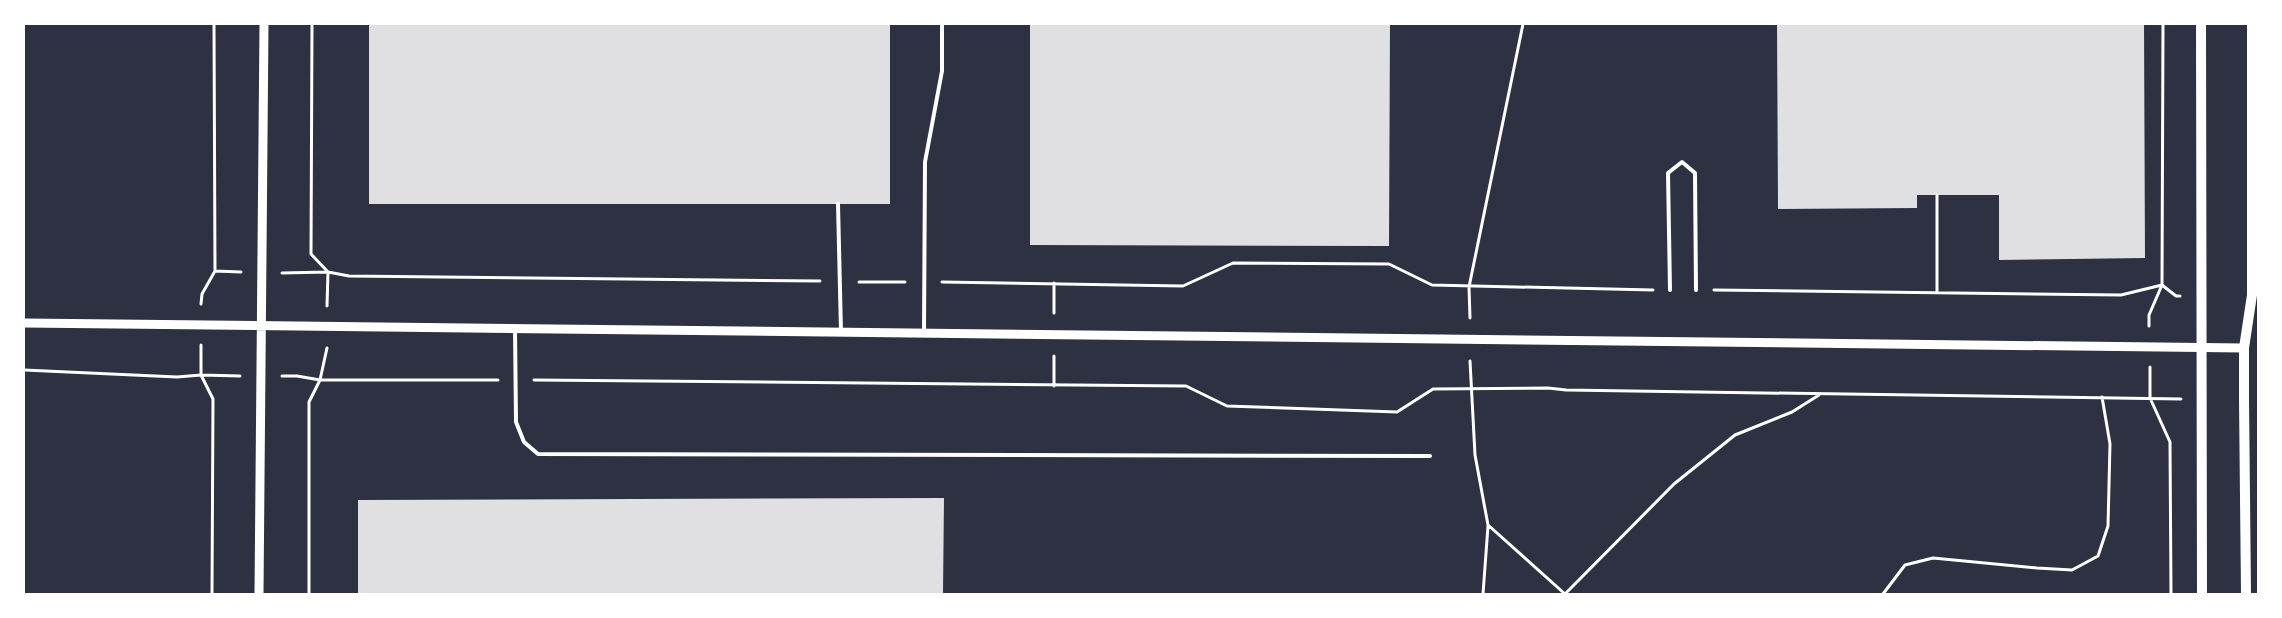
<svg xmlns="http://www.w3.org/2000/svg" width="2282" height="618" font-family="Spectral,serif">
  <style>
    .building { fill: #e0e0e3 }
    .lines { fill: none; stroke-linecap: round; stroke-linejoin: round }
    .path { stroke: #fff; stroke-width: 3 }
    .service { stroke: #fff; stroke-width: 4 }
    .tertiary { stroke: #fff; stroke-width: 9 }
    .secondary { stroke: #fff; stroke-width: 10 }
  </style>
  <rect width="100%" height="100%" fill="#2d3142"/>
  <path class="building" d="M 369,24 L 890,24 L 890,204 L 369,204 Z
    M 1030,24 L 1390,24 L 1389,246 L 1030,245 Z
    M 1777,24 L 2144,24 L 2145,258 L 1999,260 L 1999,195 L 1917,195 L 1917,208 L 1778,209 Z
    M 944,498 L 943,594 L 358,594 L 358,500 Z"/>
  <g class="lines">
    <path class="path" d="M 312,24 L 311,254 L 328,272 L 327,306
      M 1937,195 L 1937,293
      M 215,271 L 241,272
      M 282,273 L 328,272 L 349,276 L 820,281
      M 859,282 L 905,282
      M 942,282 L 1183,286 L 1233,263 L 1389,264 L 1432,285 L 1653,290
      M 1054,283 L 1054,313
      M 1714,290 L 2121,295 L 2162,285 L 2176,296 L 2180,296
      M 201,304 L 202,294 L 215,271 L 214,24
      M 1470,318 L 1469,287 L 1523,24
      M 2149,326 L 2149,315 L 2162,285 L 2163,24
      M 201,345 L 201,375 L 213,399 L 212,594
      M 1470,361 L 1475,455 L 1488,525 L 1565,594
      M 2150,367 L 2150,398 L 2170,442 L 2171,594
      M 24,370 L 177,377 L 201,375 L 240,376
      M 282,376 L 297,376 L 320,380 L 498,380
      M 534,380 L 1186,386 L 1227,406 L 1397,412 L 1433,389 L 1548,388 L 1566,390 L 2181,399
      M 1054,386 L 1054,356
      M 309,594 L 309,402 L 320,380 L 327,348
      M 1483,594 L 1488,526
      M 1565,594 L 1674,484 L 1735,435 L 1792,412 L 1819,395
      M 1883,594 L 1905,565 L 1933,558 L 2037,568 L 2072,570 L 2098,556 L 2108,526 L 2110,444 L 2102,397"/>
    <path class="service" d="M 838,204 L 841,332
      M 1670,290 L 1668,173 L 1682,162 L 1695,173 L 1696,290
      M 515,329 L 516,422 L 524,442 L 538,454 L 1430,456
      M 924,332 L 925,162 L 942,71 L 942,24"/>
    <path class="tertiary" d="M 24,323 L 2244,348
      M 259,594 L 264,24"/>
    <path class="secondary" d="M 2201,24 L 2202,594
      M 2246,594 L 2244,399 L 2244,348 L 2252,295 L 2252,24"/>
  </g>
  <rect width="2282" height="618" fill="none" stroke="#ffffff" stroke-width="50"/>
</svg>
